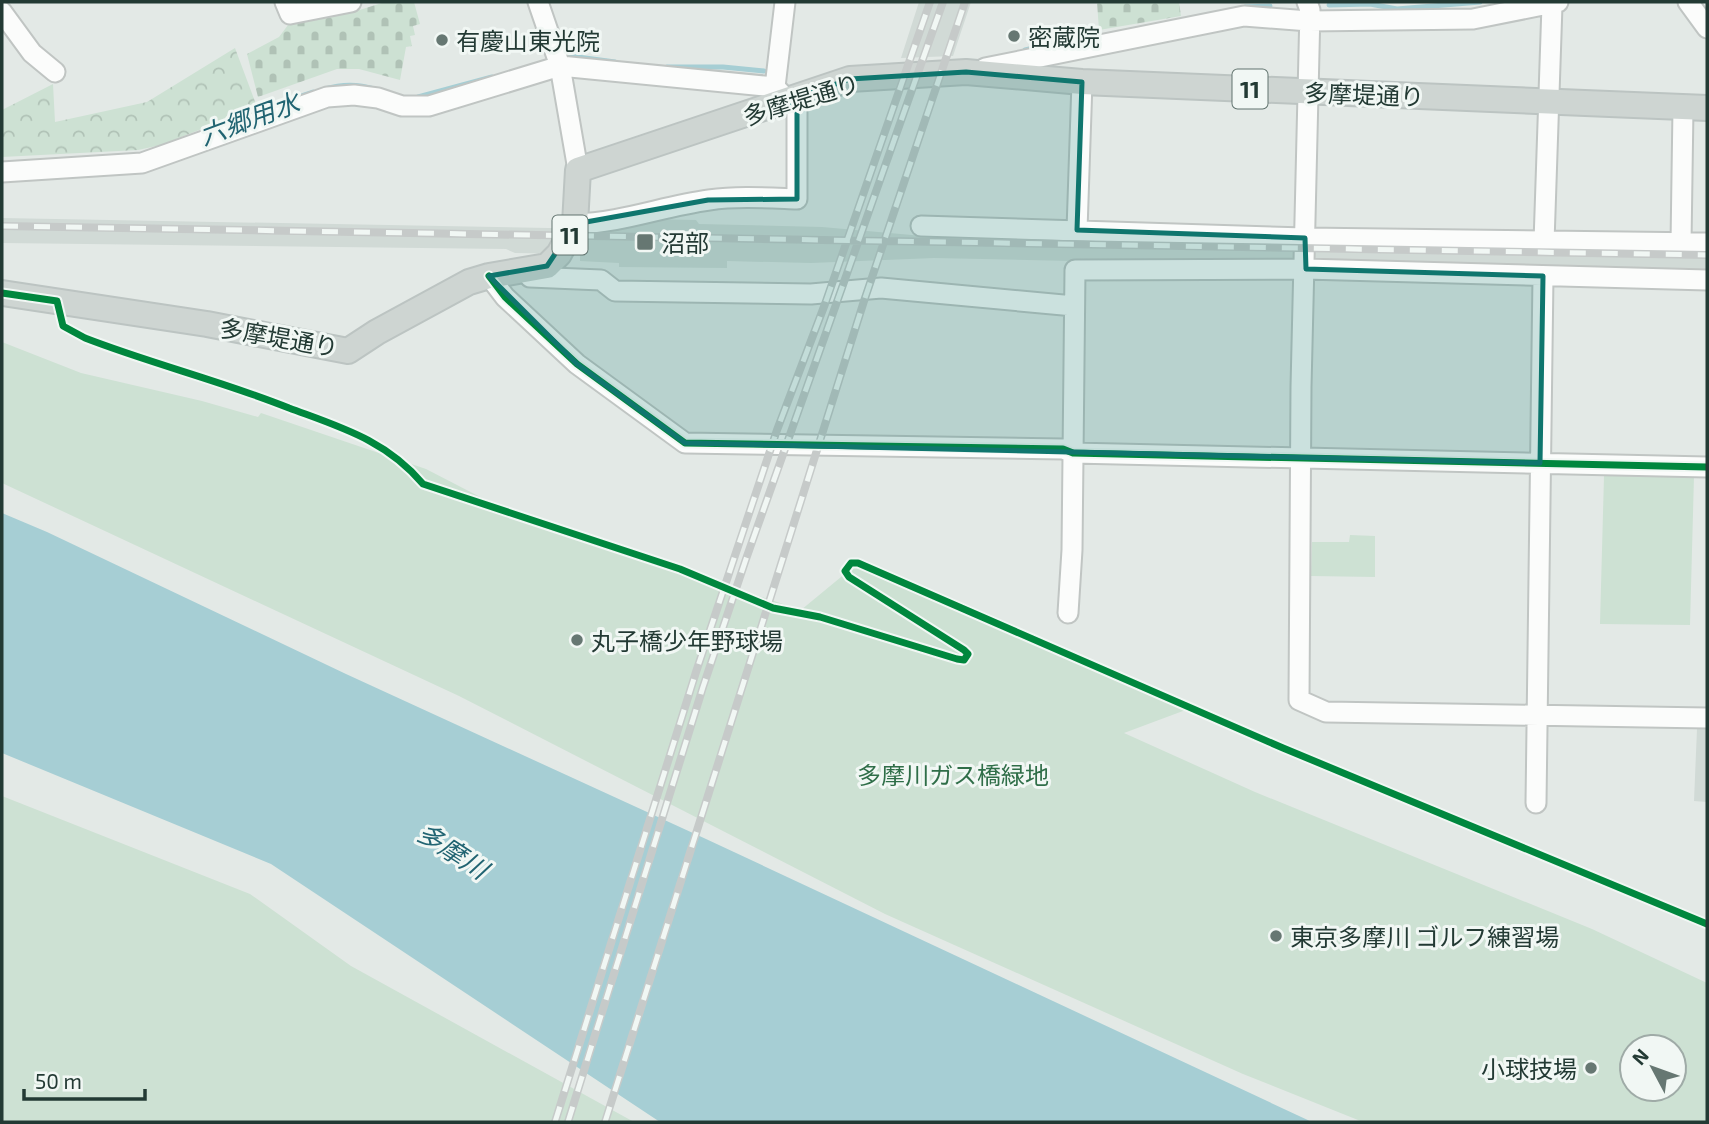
<svg xmlns="http://www.w3.org/2000/svg" width="1709" height="1124" font-family="'Exo 2','Noto Sans JP',sans-serif">
  <style>
    .built { fill: #d1dad6 }
    .forest { fill: url(#forest-crowns) }
    .cemetery { fill: url(#cemetery-stones) }
    .park { fill: #cde1d3; fill-rule: evenodd }
    .water { fill: #a6ced4 }
    .lines { fill: none; stroke-linecap: round; stroke-linejoin: round }
    .stream { stroke: #a6ced4; stroke-width: 5 }
    .minor-casing { stroke: #c0c5c3; stroke-width: 23 }
    .major-casing { stroke: #bcc4c2; stroke-width: 28 }
    .minor { stroke: #fbfcfb; stroke-width: 19 }
    .major { stroke: #ced5d2; stroke-width: 24 }
    .rail-casing { stroke: #c6cac9; stroke-width: 8 }
    .rail { stroke: #f1f7f4; stroke-width: 5; stroke-dasharray: 16; stroke-linecap: butt }
    .cycleway-casing { stroke: #f1f7f4; stroke-width: 11 }
    .cycleway { stroke: #00873e; stroke-width: 7 }
    .marked { fill: #0f766e; fill-opacity: 0.2; stroke: #0f766e; stroke-width: 5; stroke-linejoin: round }
    .poi-dot { fill: #667772; stroke: #f1f7f4; stroke-width: 2.5 }
    .labels { text-anchor: middle; dominant-baseline: central; stroke-width: 6; stroke-linejoin: round; paint-order: stroke }
    .shield { fill: #f1f7f4; stroke: #61736e; stroke-width: 2 }
    .shield-label { font-size: 23px; font-weight: bold; fill: #233a34 }
    .poi-label { font-size: 24px; fill: #233a34; stroke: #f1f7f4; text-anchor: start }
    .street-label { font-size: 24px; fill: #233a34; stroke: #f1f7f4 }
    .park-label { font-size: 24px; fill: #2f6e48; stroke: #f1f7f4 }
    .water-label { font-size: 26px; font-style: italic; fill: #216472; stroke: #f1f7f4 }
  </style>
  <defs>
    <pattern id="forest-crowns" width="20" height="18" patternUnits="userSpaceOnUse" patternTransform="scale(1.75)"><rect width="20" height="18" fill="#cde1d3"/><path d="M2 6a3 3 0 1 1 6 0M12 15a3 3 0 1 1 6 0" fill="none" stroke="#b0c2b6"/></pattern>
    <pattern id="cemetery-stones" width="16" height="16" patternUnits="userSpaceOnUse" patternTransform="scale(1.75)"><rect width="16" height="16" fill="#cde1d3"/><path d="M2 7V4a2 2 0 0 1 4 0v3zM10 15v-3a2 2 0 0 1 4 0v3z" fill="#b0c2b6"/></pattern>
  </defs>
  <rect width="100%" height="100%" fill="#e3e9e6"/>
  <path class="built" d="M 919,2 L 971,2 L 953,56 L 901,58 Z
    M 2,218 L 603,229 L 641,219 L 696,220 L 699,224 L 822,227 L 923,236 L 923,231 L 1707,246 L 1707,275 L 934,258 L 811,263 L 727,261 L 727,268 L 619,267 L 619,263 L 580,261 L 580,254 L 515,253 L 506,249 L 2,243 Z
    M 1697,729 L 1707,729 L 1707,802 L 1694,801 Z"/>
  <path class="forest" d="M 235,48 L 257,107 L 161,145 L 138,150 L 2,157 L 2,110 L 53,84 L 55,122 L 147,102 Z"/>
  <path class="cemetery" d="M 385,2 L 414,2 L 420,24 L 413,26 L 415,35 L 410,36 L 412,46 L 406,47 L 400,80 L 359,69 L 337,69 L 258,97 L 247,54 L 279,37 L 288,25 L 350,13 Z
    M 1097,2 L 1179,2 L 1181,16 L 1099,30 Z"/>
  <path class="park" d="M 2,342 L 81,373 L 202,401 L 258,417 L 261,413 L 426,469 L 517,516 L 801,610 L 858,563 L 1191,708 L 1124,733 L 1255,792 L 1592,929 L 1707,983 L 1707,1122 L 1363,1122 L 1243,1074 L 885,914 L 459,696 L 2,483 ZM 1632,1047 L 1674,1047 L 1674,1089 L 1632,1089 Z
    M 1604,476 L 1694,476 L 1690,625 L 1600,624 Z
    M 1350,535 L 1375,536 L 1375,577 L 1311,576 L 1312,542 L 1349,542 Z
    M 2,796 L 250,894 L 351,966 L 634,1122 L 2,1122 Z"/>
  <path class="water" d="M 2,513 L 47,532 L 346,674 L 706,839 L 1312,1122 L 660,1122 L 271,864 L 2,753 Z"/>
  <g class="lines">
    <path class="stream" d="M 1329,5 L 1370,4 L 1397,9 L 1480,2
      M 1245,7 L 1270,6
      M 1057,43 L 1081,39
      M 1025,50 L 1038,47
      M 570,56 L 615,62
      M 667,67 L 723,67 L 764,71
      M 325,89 C 342,84 358,84 374,89
      M 418,97 L 492,77
      M 292,99 L 313,92"/>
    <g class="minor-casing">
      <path id="minor" d="M 285,2 L 290,14 L 351,2
        M 538,2 L 560,66 L 578,170
        M 1307,2 L 1310,10 L 1301,387 L 1299,700 L 1326,712 L 1707,718
        M 1688,2 L 1707,28
        M 2,12 L 32,53 L 55,72
        M 985,68 L 1244,16 L 1309,21 L 1473,19 L 1558,2
        M 775,87 L 785,2
        M 2,172 L 142,163 L 327,97 L 354,95 L 378,98 L 402,106 L 429,106 L 560,66 L 775,87 L 797,110 L 797,199 C 768,198 738,196 709,200 C 664,206 621,223 575,224
        M 921,226 L 1305,238 L 1707,243
        M 1077,230 L 1082,82
        M 1544,242 L 1552,5
        M 1681,243 L 1683,108
        M 528,274 L 530,277 L 601,280 L 615,291 L 811,294 L 881,288 L 1074,306
        M 489,276 L 505,297 L 577,364 L 685,443 L 1063,449 L 1073,453 L 1707,467
        M 1068,613 L 1072,550 L 1075,270 L 1305,269 L 1707,280
        M 1536,803 L 1543,276"/>
    </g>
    <g class="major-casing">
      <path id="major" d="M 2,293 L 207,324 L 348,351 L 377,332 L 469,282 L 489,276 L 547,266 L 559,254 L 575,224 L 578,170 L 850,79 L 966,72 L 1082,82 L 1707,108"/>
    </g>
    <use href="#minor" class="minor"/>
    <use href="#major" class="major"/>
    <g class="rail-casing">
      <path id="rail" d="M 2,226 L 1707,255
        M 555,1122 L 696,672 L 777,430 L 825,304 L 930,2
        M 568,1122 L 703,687 L 746,559 L 943,2
        M 605,1122 L 864,301 L 965,2"/>
    </g>
    <use href="#rail" class="rail"/>
    <g class="cycleway-casing">
      <path id="cycleway" d="M 489,276 L 505,297 L 577,364 L 685,443 L 1063,449 L 1073,453 L 1707,467
        M 2,293 L 57,301 L 63,326 L 85,338 C 152,364 222,381 289,408 C 340,427 386,440 423,484 L 680,569 L 773,608 L 820,617 L 957,659 L 964,660 L 968,654 L 964,650 L 849,577 L 845,571 L 851,563 L 858,563 L 1283,748 L 1707,924"/>
    </g>
    <use href="#cycleway" class="cycleway"/>
  </g>
  <path class="marked" d="M 966,72 L 1082,82 L 1077,230 L 1305,238 L 1306,269 L 1543,276 L 1540,463 L 685,443 L 577,364 L 489,276 L 547,266 L 575,224 L 708,200 L 797,199 L 797,110 L 790,100 L 850,79 Z"/>
  <g class="poi-dot">
    <circle cx="1014" cy="36" r="7"/>
    <circle cx="442" cy="40" r="7"/>
    <rect x="636" y="233" width="18" height="18" rx="3.5"/>
    <circle cx="577" cy="640" r="7"/>
    <circle cx="1276" cy="936" r="7"/>
    <circle cx="1591" cy="1068" r="7"/>
  </g>
  <g class="labels">
    <g class="shield">
      <rect x="1232.5" y="69.5" width="35" height="39" rx="5"/>
      <rect x="552.5" y="215.5" width="35" height="39" rx="5"/>
    </g>
    <g class="shield-label">
      <text x="1250" y="89">11</text>
      <text x="570" y="235">11</text>
    </g>
    <g class="poi-label">
      <text x="1028" y="36">密蔵院</text>
      <text x="456" y="40">有慶山東光院</text>
      <text x="661" y="242">沼部</text>
      <text x="591" y="640">丸子橋少年野球場</text>
      <text x="1290" y="936">東京多摩川 ゴルフ練習場</text>
      <text x="1577" y="1068" text-anchor="end">小球技場</text>
    </g>
    <g class="street-label">
      <text transform="translate(1364 94) rotate(2)">多摩堤通り</text>
      <text transform="translate(801 99) rotate(-17)">多摩堤通り</text>
      <text transform="translate(279 337) rotate(10)">多摩堤通り</text>
    </g>
    <g class="park-label">
      <text x="953" y="774">多摩川ガス橋緑地</text>
    </g>
    <g class="water-label">
      <text transform="translate(249 118) rotate(-20)">六郷用水</text>
      <text transform="translate(453 850) rotate(33)">多摩川</text>
    </g>
  </g>
  <rect width="1709" height="1124" fill="none" stroke="#233a34" stroke-width="7"/>
  <g transform="translate(1653 1068) rotate(311)"><circle r="33" fill="#f1f7f4" stroke="#9faba7" stroke-width="2"/>
  <path d="M0-5L12 26L0 18L-12 26Z" fill="#667772"/>
  <text y="-10" font-size="19" font-weight="bold" text-anchor="middle" fill="#233a34">N</text>
  </g>
  <path d="M24 1089v10h121v-10" fill="none" stroke="#233a34" stroke-width="3.5"/>
  <text x="35" y="1089" font-size="21" fill="#233a34" stroke="#f1f7f4" stroke-width="5" paint-order="stroke">50 m</text>
</svg>
